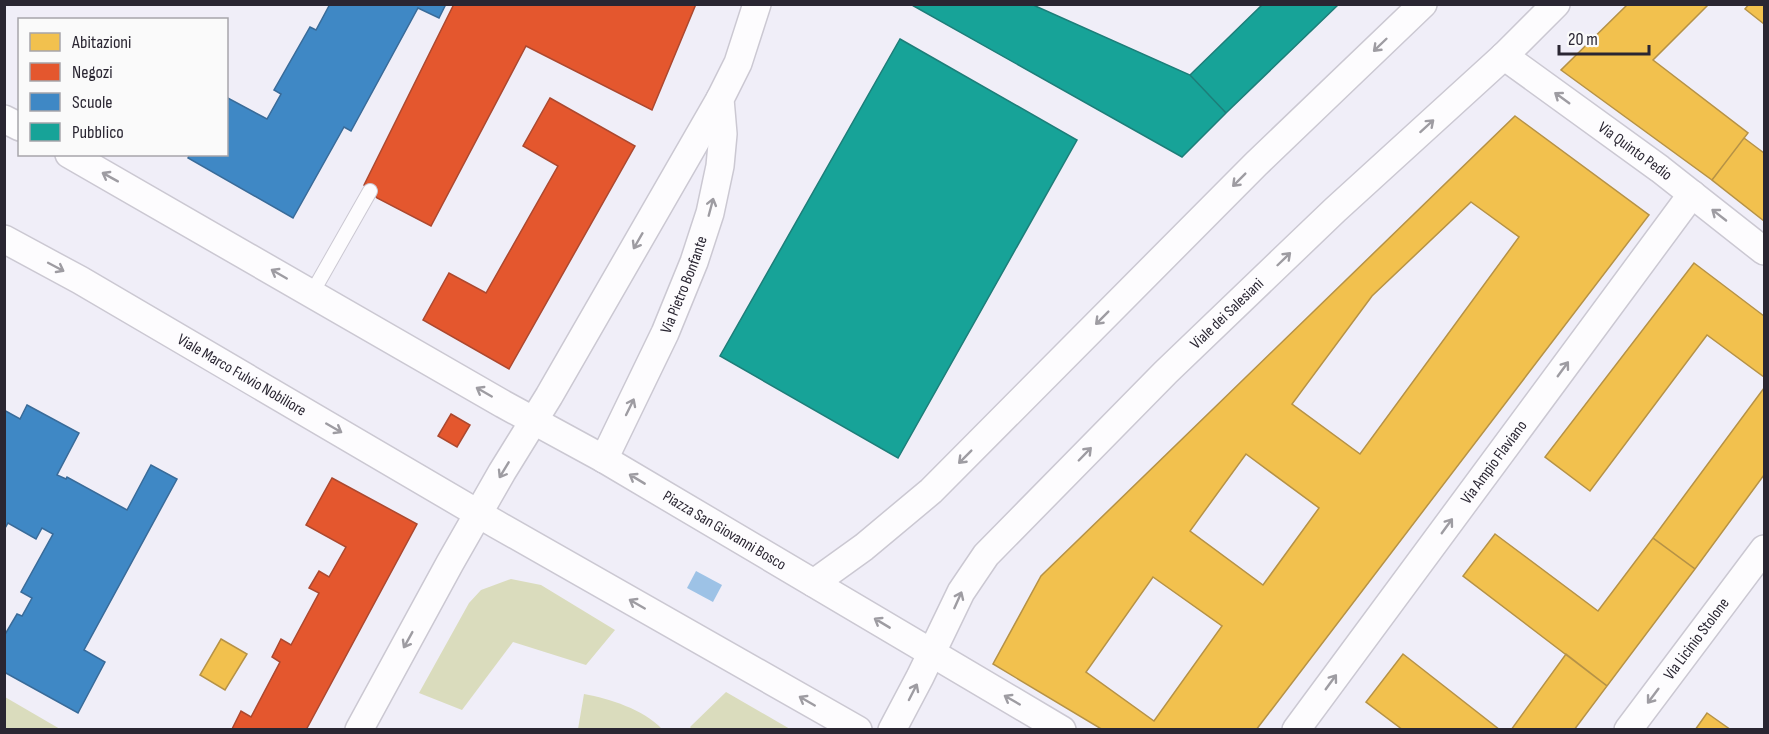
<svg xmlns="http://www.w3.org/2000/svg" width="1769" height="734" font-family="'Sofia Sans Condensed',sans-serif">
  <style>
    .green { fill: #dadcbd }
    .water { fill: #9dc2e6 }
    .homes { fill: #f2c14e; stroke: #b69246; stroke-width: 1.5; fill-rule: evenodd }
    .shops { fill: #e4572e; stroke: #ac482f; stroke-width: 1.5 }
    .schools { fill: #3f88c5; stroke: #396b99; stroke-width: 1.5 }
    .public { fill: #17a398; stroke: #1d7e79; stroke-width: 1.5 }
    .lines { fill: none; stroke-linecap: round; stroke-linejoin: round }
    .service-casing { stroke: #cbc8d2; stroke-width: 16 }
    .minor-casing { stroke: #cbc8d2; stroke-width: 30 }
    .service { stroke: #fdfcfe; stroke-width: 14 }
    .minor { stroke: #fdfcfe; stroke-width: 27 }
    .oneway { stroke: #9e9ca2 }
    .labels { text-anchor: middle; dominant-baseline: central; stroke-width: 6; stroke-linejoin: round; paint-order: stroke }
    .street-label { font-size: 16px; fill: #2a2632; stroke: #fafafa }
  </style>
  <rect width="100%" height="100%" fill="#f0eef8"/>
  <path class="green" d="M 511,579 L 541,585 L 615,630 L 586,665 L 513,642 L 462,710 L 419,693 L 469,603 L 481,590 Z
    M 726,692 L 790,729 L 692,729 L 690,727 Z
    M 584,694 C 610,699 643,709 662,729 L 578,729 Z
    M 5,697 L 60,729 L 5,729 Z"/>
  <path class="water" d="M 696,571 L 722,585 L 713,602 L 687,588 Z"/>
  <path class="homes" d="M 1628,4 L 1709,4 L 1653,60 L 1748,133 L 1712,180 L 1561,70 Z
    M 1749,4 L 1764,4 L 1764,24 L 1745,9 Z
    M 1515,116 L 1649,215 L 1256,730 L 1103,730 L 993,664 L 1041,576 ZM 1471,202 L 1519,237 L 1360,454 L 1292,404 L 1372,296 ZM 1246,454 L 1319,508 L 1263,585 L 1190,531 ZM 1153,577 L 1222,626 L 1154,721 L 1086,672 Z
    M 1744,138 L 1764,153 L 1764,221 L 1712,180 Z
    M 1694,263 L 1764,316 L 1764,377 L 1707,335 L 1590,491 L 1545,457 Z
    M 1764,388 L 1764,475 L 1695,569 L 1653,538 Z
    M 1495,534 L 1598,611 L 1653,538 L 1695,569 L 1607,686 L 1463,576 Z
    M 221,639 L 247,654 L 225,690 L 200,675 Z
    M 1403,654 L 1500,730 L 1403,730 L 1366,702 Z
    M 1566,654 L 1607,686 L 1574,730 L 1511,730 Z
    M 1707,713 L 1731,730 L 1695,730 Z"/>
  <path class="shops" d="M 454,4 L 696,4 L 652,110 L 526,46 L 431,226 L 377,198 L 364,185 Z
    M 550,98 L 635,146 L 509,369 L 423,320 L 449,273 L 486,293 L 558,166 L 523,146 Z
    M 451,414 L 470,425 L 457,447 L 438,436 Z
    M 332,478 L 417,524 L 306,730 L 233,730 L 232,729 L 241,711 L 251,717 L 280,662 L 272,657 L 281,639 L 291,645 L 319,593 L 309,588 L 319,571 L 329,577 L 346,547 L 306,525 Z"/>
  <path class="schools" d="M 330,4 L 446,4 L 439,18 L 418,8 L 351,131 L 344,127 L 293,218 L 188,158 L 190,154 L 226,154 L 226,97 L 267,119 L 281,94 L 274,90 L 310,27 L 316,30 Z
    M 27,405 L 79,433 L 57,475 L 66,479 L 67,477 L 127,510 L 151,465 L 177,479 L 84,650 L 105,662 L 78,713 L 4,672 L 4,636 L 17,614 L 22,616 L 32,598 L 21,592 L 53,534 L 42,528 L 36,539 L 8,523 L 4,530 L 4,410 L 20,419 Z"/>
  <path class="public" d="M 910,4 L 1031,4 L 1190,75 L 1226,113 L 1182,157 Z
    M 1263,4 L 1339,4 L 1226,113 L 1190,75 Z
    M 900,39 L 1077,140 L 898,458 L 720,356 Z"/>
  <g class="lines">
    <g class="service-casing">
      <path id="service" d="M 312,293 L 370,191"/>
    </g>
    <g class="minor-casing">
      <g id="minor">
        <path id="s1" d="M 1504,56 L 1660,169 L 1764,251"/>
        <path d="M 4,119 L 20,127"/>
        <path id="s2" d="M 69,154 L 503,404 L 604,459 L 1062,730"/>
        <path id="s3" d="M 4,239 L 80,280 L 496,524 L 858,730"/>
        <path id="s4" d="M 604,459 L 665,333 L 694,262 L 710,213 L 720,166 L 723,134 L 720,99 L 738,63 L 757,4"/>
        <path d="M 814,583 L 864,547 L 931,491 L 1256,164 L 1423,4"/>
        <path d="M 359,730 L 450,563 L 502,472 L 549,396 L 720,99"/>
        <path id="s5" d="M 892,730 L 920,677 L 961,592 L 986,555 L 1166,372 L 1335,210 L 1504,56 L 1556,4"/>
        <path id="s6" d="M 1296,730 L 1692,194"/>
        <path id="s7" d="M 1628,730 L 1764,549"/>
      </g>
    </g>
    <use href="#service" class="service"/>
    <use href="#minor" class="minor"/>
  </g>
  <defs><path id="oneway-shaft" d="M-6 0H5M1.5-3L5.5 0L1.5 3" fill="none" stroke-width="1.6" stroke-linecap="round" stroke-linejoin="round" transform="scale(1.5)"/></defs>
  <g class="oneway">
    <use href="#oneway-shaft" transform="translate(1380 45) rotate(136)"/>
    <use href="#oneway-shaft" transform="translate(1562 98) rotate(-144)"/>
    <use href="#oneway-shaft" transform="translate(1427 126) rotate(-42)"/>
    <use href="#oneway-shaft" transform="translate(110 177) rotate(-151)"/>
    <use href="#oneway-shaft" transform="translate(1239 180) rotate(135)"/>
    <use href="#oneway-shaft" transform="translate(711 207) rotate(-75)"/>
    <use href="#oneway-shaft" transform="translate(1719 215) rotate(-142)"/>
    <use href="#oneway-shaft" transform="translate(638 241) rotate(120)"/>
    <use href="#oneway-shaft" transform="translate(1284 259) rotate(-44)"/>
    <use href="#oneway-shaft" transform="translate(56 267) rotate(28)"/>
    <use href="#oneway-shaft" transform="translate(279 274) rotate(-150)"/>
    <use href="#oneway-shaft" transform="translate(1102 318) rotate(135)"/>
    <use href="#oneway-shaft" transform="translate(1563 369) rotate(-54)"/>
    <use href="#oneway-shaft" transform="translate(484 392) rotate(-150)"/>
    <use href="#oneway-shaft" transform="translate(630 407) rotate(-64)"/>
    <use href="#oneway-shaft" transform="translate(334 428) rotate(30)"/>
    <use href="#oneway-shaft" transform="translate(1085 454) rotate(-46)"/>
    <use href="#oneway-shaft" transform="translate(965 457) rotate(135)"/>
    <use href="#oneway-shaft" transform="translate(504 470) rotate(121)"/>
    <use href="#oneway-shaft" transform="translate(637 479) rotate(-149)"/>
    <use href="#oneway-shaft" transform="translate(1447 526) rotate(-54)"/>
    <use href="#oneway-shaft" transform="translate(958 600) rotate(-66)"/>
    <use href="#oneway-shaft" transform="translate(637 604) rotate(-150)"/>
    <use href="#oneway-shaft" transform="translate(882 623) rotate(-149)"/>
    <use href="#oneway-shaft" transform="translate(408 640) rotate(119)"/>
    <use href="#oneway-shaft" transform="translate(1331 682) rotate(-54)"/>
    <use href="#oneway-shaft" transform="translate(913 692) rotate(-63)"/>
    <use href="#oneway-shaft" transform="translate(1653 696) rotate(127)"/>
    <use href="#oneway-shaft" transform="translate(1012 700) rotate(-150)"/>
    <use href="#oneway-shaft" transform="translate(807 701) rotate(-150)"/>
  </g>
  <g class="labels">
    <g class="street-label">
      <text stroke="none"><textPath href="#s1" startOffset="162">Via Quinto Pedio</textPath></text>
      <text stroke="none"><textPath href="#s4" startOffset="192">Via Pietro Bonfante</textPath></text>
      <text stroke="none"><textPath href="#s5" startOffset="540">Viale dei Salesiani</textPath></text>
      <text stroke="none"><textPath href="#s3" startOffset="274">Viale Marco Fulvio Nobiliore</textPath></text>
      <text stroke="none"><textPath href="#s6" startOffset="333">Via Ampio Flaviano</textPath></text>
      <text stroke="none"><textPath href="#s2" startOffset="756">Piazza San Giovanni Bosco</textPath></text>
      <text stroke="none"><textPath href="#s7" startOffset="114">Via Licinio Stolone</textPath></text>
    </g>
  </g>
  <rect width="1769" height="734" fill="none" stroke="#2a2632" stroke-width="12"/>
  <rect x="18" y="18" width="210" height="138" fill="#fafafa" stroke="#a7a5aa" stroke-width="1.5"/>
  <rect x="30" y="33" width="30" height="18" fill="#f2c14e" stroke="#a7a5aa" stroke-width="1.5"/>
  <text x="72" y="48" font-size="18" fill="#2a2632">Abitazioni</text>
  <rect x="30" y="63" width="30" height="18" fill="#e4572e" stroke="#a7a5aa" stroke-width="1.5"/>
  <text x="72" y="78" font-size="18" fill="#2a2632">Negozi</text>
  <rect x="30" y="93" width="30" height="18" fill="#3f88c5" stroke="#a7a5aa" stroke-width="1.5"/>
  <text x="72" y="108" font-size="18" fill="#2a2632">Scuole</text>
  <rect x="30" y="123" width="30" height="18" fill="#17a398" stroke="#a7a5aa" stroke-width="1.5"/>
  <text x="72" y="138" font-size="18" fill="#2a2632">Pubblico</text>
  <path d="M1559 45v9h90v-9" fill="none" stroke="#2a2632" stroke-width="3"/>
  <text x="1568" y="45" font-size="18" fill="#2a2632" stroke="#fafafa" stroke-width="4.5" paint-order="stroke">20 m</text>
</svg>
